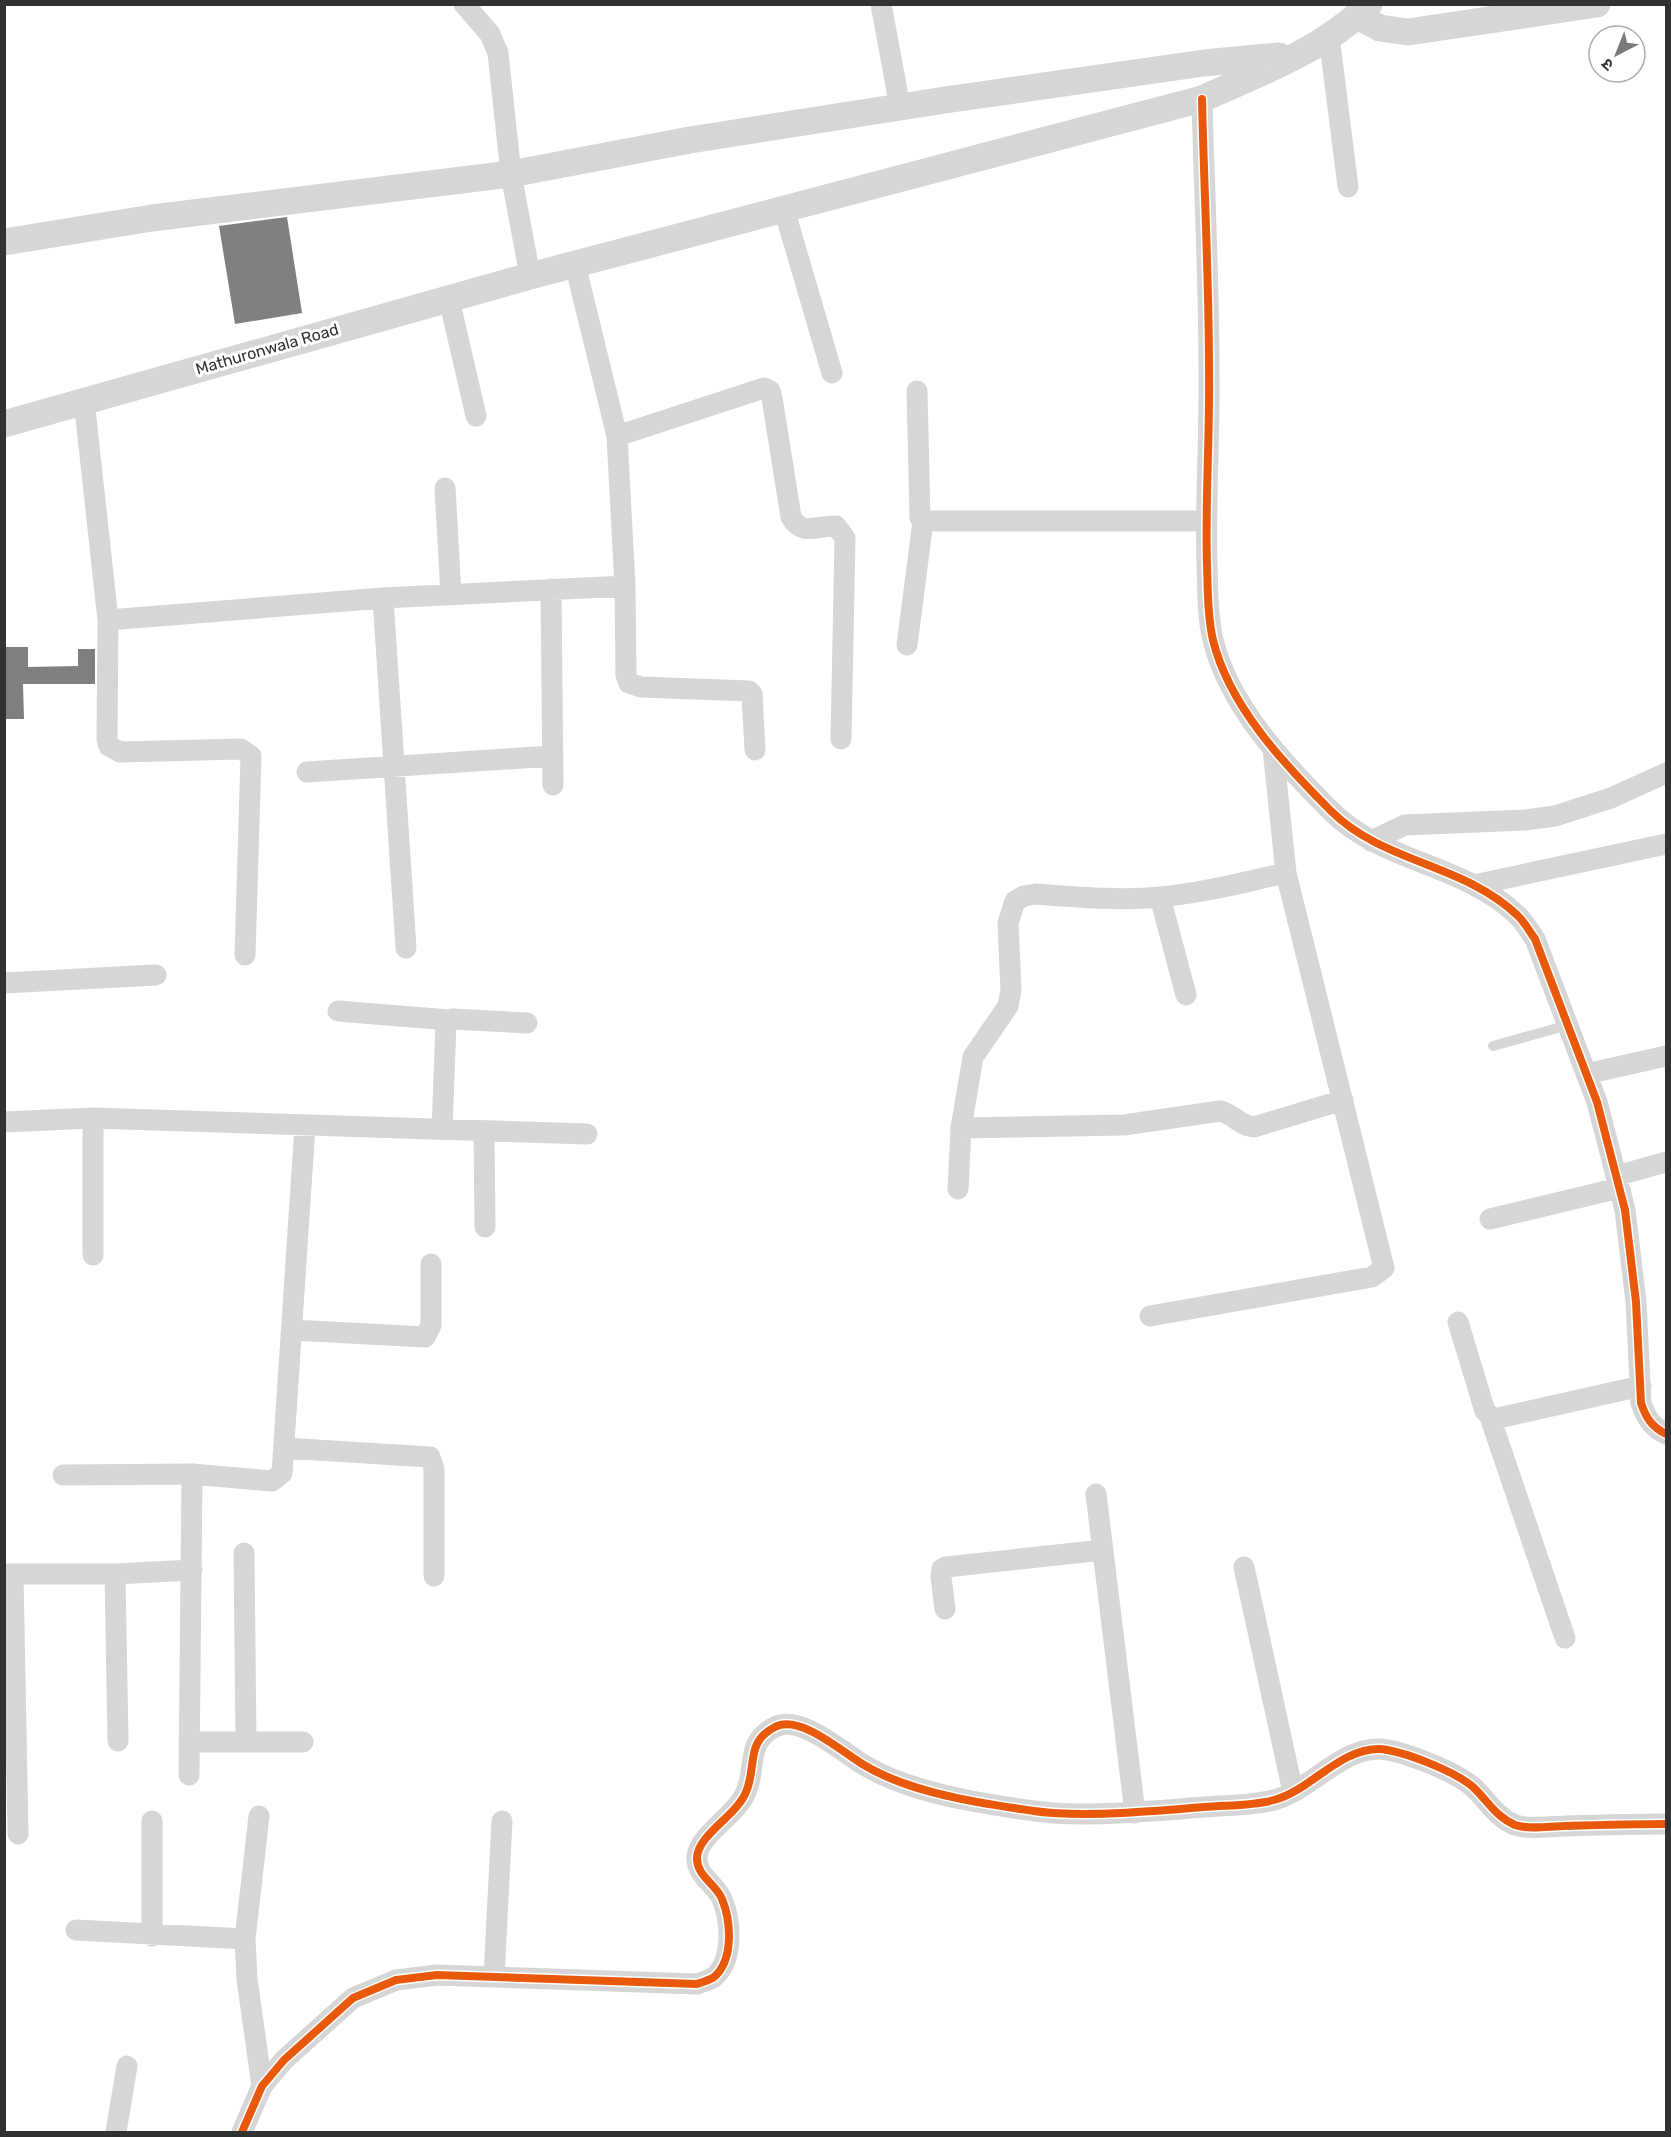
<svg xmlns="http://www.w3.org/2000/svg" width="1671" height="2137" font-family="Rubik,'Noto Sans Devanagari',sans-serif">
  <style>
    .building { fill: #808080 }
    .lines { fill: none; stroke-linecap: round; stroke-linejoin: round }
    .service { stroke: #d6d6d6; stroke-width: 10 }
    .minor { stroke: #d6d6d6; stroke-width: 21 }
    .tertiary { stroke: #d6d6d6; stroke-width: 27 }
    .cycleway-casing { stroke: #fff; stroke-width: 11 }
    .cycleway { stroke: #e8590c; stroke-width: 8 }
    .labels { text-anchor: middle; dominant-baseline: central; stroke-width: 6; stroke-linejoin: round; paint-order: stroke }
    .street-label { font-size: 16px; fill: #323232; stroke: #fff }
  </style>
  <rect width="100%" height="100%" fill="#fff"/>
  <path class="building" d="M 287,217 L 302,313 L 235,324 L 219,226 Z
    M 4,647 L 28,647 L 28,667 L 78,666 L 78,649 L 95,649 L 95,684 L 23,684 L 24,719 L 4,719 Z"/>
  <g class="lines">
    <path class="service" d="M 1493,1046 L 1568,1025"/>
    <path class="minor" d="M 464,4 L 490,34 L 498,53 L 511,174 L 530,276
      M 881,4 L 900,107
      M 1329,36 L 1348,187
      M 1202,99 C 1204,189 1209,279 1209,370 C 1210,435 1205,500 1207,565 C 1208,589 1207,615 1213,640 C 1229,706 1284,764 1331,811 C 1383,863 1464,864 1517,915 C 1524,921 1529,931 1535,939 L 1597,1102 L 1625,1210 L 1636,1302 L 1641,1403 C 1646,1418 1652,1427 1666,1434
      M 784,209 L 832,373
      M 575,264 L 617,436
      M 449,299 L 476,416
      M 84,400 L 108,620 L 383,598 L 625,586
      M 445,488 L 451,594
      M 923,521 L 1206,521
      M 551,589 L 553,785
      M 383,598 L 406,948
      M 108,620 L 107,739 L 109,746 L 120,752 L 241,749 L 251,756 L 245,955
      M 907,645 L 923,521 L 920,518 L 917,391
      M 755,750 L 752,694 L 749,691 L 641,687 L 629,683 L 626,675 L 625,586 L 617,436 L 764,388 L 770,391 L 772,398 L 791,517 C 802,537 818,525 836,526 L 845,538 L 841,739
      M 307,772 L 552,756
      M 1371,841 L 1405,825 L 1525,820 L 1555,816 L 1611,798 L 1666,773
      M 1474,885 L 1666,844
      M 1160,897 L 1186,995
      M 4,983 L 156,975
      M 338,1011 L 449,1020
      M 1586,1074 L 1666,1056
      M 93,1118 L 93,1255
      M 4,1122 L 93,1118 L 587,1134
      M 961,1128 L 1124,1125 L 1220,1111 C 1234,1114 1240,1126 1254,1127 L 1343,1100
      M 442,1130 L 446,1023 L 452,1019 L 527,1023
      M 484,1131 L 485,1227
      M 1616,1176 L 1666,1162
      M 958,1189 L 961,1128 L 973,1057 L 1008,1006 L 1011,990 L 1008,923 L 1015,901 L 1024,896 L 1036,894 C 1077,897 1119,901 1160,897 C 1203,893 1244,882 1286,873
      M 1490,1219 L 1619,1188
      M 1150,1316 L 1372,1277 L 1384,1268 L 1286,873 L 1273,749
      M 1458,1322 L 1485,1411 L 1494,1419 L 1641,1386
      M 292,1330 L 425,1337 L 431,1325 L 431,1264
      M 1490,1417 L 1565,1638
      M 284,1448 L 430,1457 L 434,1469 L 434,1576
      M 63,1475 L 192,1474 L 272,1481 L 282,1473 L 305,1126
      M 1096,1494 L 1135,1813
      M 244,1553 L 246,1742
      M 1244,1567 L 1293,1792
      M 4,1574 L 115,1574 L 192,1570
      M 13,1574 L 18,1834
      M 115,1574 L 118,1741
      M 945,1609 L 941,1577 L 942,1569 L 946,1567 L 1103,1550
      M 189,1742 L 303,1742
      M 189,1775 L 192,1474
      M 259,1816 L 245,1939 L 247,1979 L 262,2086
      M 152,1821 L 152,1936
      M 76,1930 L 245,1939
      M 494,1977 L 502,1821
      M 116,2132 L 127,2066
      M 242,2132 L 262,2086 L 284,2060 L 353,1998 L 396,1980 L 437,1975 L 697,1984 C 702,1982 710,1980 714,1977 C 734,1960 731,1921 722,1899 C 716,1884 696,1876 697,1857 C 699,1834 737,1815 746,1792 C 757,1767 745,1742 775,1727 C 800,1714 842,1752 864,1765 C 897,1785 939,1795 977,1802 C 1002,1806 1028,1811 1053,1813 C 1103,1816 1154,1811 1204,1807 C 1227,1805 1252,1806 1274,1800 C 1311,1790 1340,1748 1380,1749 C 1404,1751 1456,1772 1473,1787 C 1488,1801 1496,1817 1515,1825 C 1530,1830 1550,1826 1565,1826 C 1599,1825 1633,1824 1666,1824"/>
    <path class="tertiary" d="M 1357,16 L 1380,28 L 1408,32 L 1597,4
      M 4,242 L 152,218 L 511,174 L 690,140 L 945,100 L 1204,63 L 1279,56
      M 4,424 L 530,276 L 1202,99 C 1259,73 1324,50 1369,4"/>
    <g class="cycleway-casing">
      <path id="cycleway" d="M 1202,99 C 1204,189 1209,279 1209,370 C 1210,435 1205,500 1207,565 C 1208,589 1207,615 1213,640 C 1229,706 1284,764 1331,811 C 1383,863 1464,864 1517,915 C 1524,921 1529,931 1535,939 L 1597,1102 L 1625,1210 L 1636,1302 L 1641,1403 C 1646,1418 1652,1427 1666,1434
        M 242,2132 L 262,2086 L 284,2060 L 353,1998 L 396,1980 L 437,1975 L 697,1984 C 702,1982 710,1980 714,1977 C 734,1960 731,1921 722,1899 C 716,1884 696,1876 697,1857 C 699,1834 737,1815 746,1792 C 757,1767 745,1742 775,1727 C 800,1714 842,1752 864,1765 C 897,1785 939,1795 977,1802 C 1002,1806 1028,1811 1053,1813 C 1103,1816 1154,1811 1204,1807 C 1227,1805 1252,1806 1274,1800 C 1311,1790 1340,1748 1380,1749 C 1404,1751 1456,1772 1473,1787 C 1488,1801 1496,1817 1515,1825 C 1530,1830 1550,1826 1565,1826 C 1599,1825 1633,1824 1666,1824"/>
    </g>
    <use href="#cycleway" class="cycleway"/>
  </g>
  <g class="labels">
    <g class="street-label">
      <text transform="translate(267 349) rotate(-16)">Mathuronwala Road</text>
    </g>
  </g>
  <rect width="1671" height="2137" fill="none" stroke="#323232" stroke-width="12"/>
  <g transform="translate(1617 54) rotate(222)"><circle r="28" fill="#ffffff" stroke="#adadad" stroke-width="1.5"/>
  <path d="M0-4.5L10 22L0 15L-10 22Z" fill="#7a7a7a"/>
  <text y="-9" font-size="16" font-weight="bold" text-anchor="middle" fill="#323232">उ</text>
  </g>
</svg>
